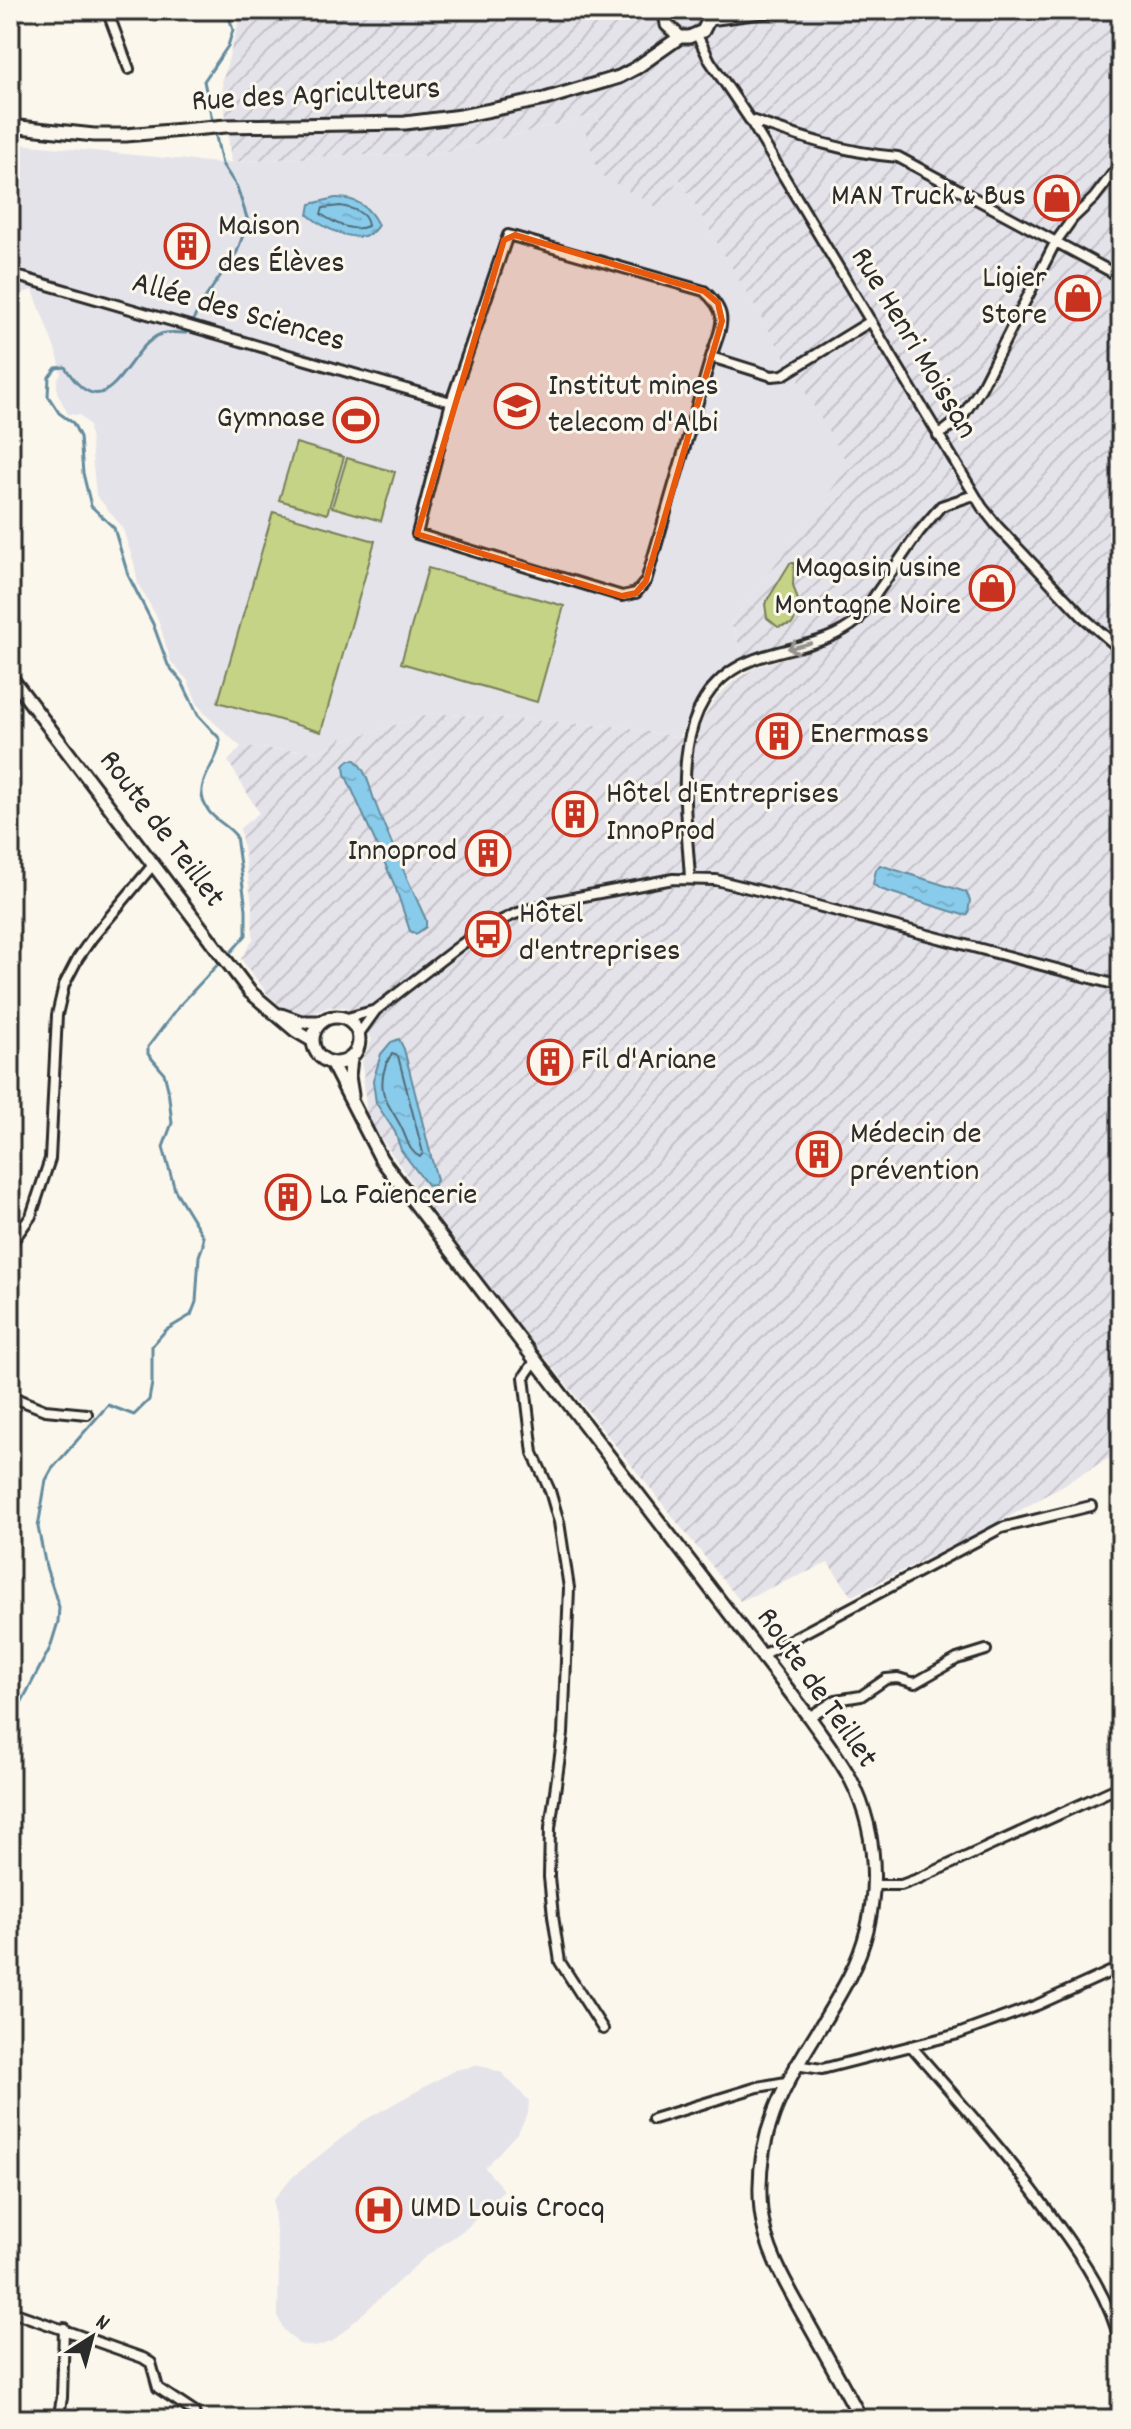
<svg xmlns="http://www.w3.org/2000/svg" width="1131" height="2429" font-family="Dekko,sans-serif">
  <style>
    .built { fill: #e5e3ea }
    .industrial { fill: url(#industrial-furrows) }
    .green { fill: #c5d387; stroke: #787f59; stroke-width: 2 }
    .water { fill: url(#water-ripples); stroke: #638b9e; stroke-width: 2 }
    .lines { fill: none; stroke-linecap: round; stroke-linejoin: round }
    .shore { stroke: #516b77; stroke-width: 2 }
    .stream { stroke: #638b9e; stroke-width: 3 }
    .street-casing { stroke: #2b2b2b; stroke-width: 14 }
    .secondary-casing { stroke: #2b2b2b; stroke-width: 17 }
    .street { stroke: #fbf7ec; stroke-width: 8 }
    .secondary { stroke: #fbf7ec; stroke-width: 11 }
    .oneway { stroke: #93918c }
    .marked { fill: #e8590c; fill-opacity: 0.2; stroke: #e8590c; stroke-width: 6; stroke-linejoin: round }
    .labels { text-anchor: middle; dominant-baseline: central; stroke-width: 6; stroke-linejoin: round; paint-order: stroke }
    .street-label { font-size: 32px; fill: #2b2b2b; stroke: #fbf7ec }
    .poi-label { font-size: 32px; fill: #2b2b2b; stroke: #fbf7ec; text-anchor: start }
  </style>
  <defs>
    <pattern id="industrial-furrows" width="10" height="10" patternUnits="userSpaceOnUse" patternTransform="scale(2)"><rect width="10" height="10" fill="#e5e3ea"/><path d="M-1 1l2-2M0 10L10 0M9 11l2-2" fill="none" stroke="#c5c3c9"/></pattern>
    <pattern id="water-ripples" width="26" height="14" patternUnits="userSpaceOnUse" patternTransform="scale(2)"><rect width="26" height="14" fill="#89cbea"/><path d="M2 4q2-2 4 0t4 0M15 11q2-2 4 0t4 0" fill="none" stroke="#76aec9"/></pattern>
  </defs>
  <rect width="100%" height="100%" fill="#fbf7ec"/>
  <filter id="ink" filterUnits="userSpaceOnUse"><feTurbulence type="fractalNoise" baseFrequency=".0125" numOctaves="2"/><feDisplacementMap in="SourceGraphic" scale="16" xChannelSelector="R" yChannelSelector="G"/><feConvolveMatrix kernelMatrix="1 2 1 2 8 2 1 2 1" color-interpolation-filters="sRGB"/></filter>
  <g filter="url(#ink)">
    <path class="built" d="M 594,115 L 600,121 L 584,127 L 679,178 L 850,466 L 731,623 L 744,658 L 732,666 L 701,695 L 690,712 L 680,738 L 625,727 L 434,713 L 345,740 L 340,738 L 335,743 L 318,752 L 241,747 L 207,716 L 198,705 L 188,681 L 171,662 L 158,619 L 138,584 L 134,563 L 122,527 L 96,495 L 89,425 L 80,415 L 68,414 L 57,392 L 57,380 L 61,374 L 59,360 L 33,290 L 10,297 L 10,143 L 218,163 L 350,155 L 432,156 Z
      M 480,2065 L 502,2073 L 529,2101 L 528,2114 L 518,2132 L 485,2168 L 504,2190 L 468,2227 L 425,2257 L 333,2341 L 316,2347 L 299,2344 L 284,2330 L 278,2317 L 279,2262 L 273,2200 L 290,2179 L 363,2121 L 455,2070 Z"/>
    <path class="industrial" d="M 242,10 L 1121,10 L 1121,1451 L 1014,1514 L 852,1596 L 828,1563 L 740,1601 L 508,1311 L 419,1193 L 367,1118 L 362,1061 L 372,1039 L 346,1007 L 329,1007 L 312,1014 L 297,1014 L 281,1006 L 269,996 L 241,959 L 253,939 L 252,904 L 240,828 L 259,813 L 228,761 L 241,747 L 318,752 L 335,743 L 340,737 L 345,740 L 434,713 L 625,727 L 695,741 L 703,719 L 716,697 L 736,679 L 756,667 L 810,650 L 744,658 L 731,623 L 849,466 L 679,178 L 660,209 L 599,174 L 584,127 L 600,121 L 594,115 L 432,156 L 350,155 L 231,162 L 222,82 Z"/>
    <path class="green" d="M 296,443 L 344,457 L 327,514 L 279,500 Z
      M 347,458 L 395,472 L 381,521 L 332,507 Z
      M 273,512 L 375,541 L 321,732 L 218,702 Z
      M 790,563 L 794,563 L 793,585 L 801,609 L 792,624 L 778,627 L 767,618 L 765,604 Z
      M 428,568 L 564,606 L 537,702 L 401,663 Z"/>
    <path class="water" d="M 335,198 C 355,197 369,206 378,225 C 364,250 325,229 308,215 L 310,204 Z
      M 349,760 L 355,760 C 368,772 370,790 376,805 C 391,844 409,882 426,920 L 426,927 L 416,934 L 410,931 L 395,886 L 345,774 L 344,766 Z
      M 880,865 L 966,892 L 970,900 L 968,914 L 963,915 L 880,889 L 873,884 L 876,870 Z
      M 399,1039 L 404,1049 L 437,1180 L 434,1185 L 428,1186 L 401,1150 L 395,1132 L 376,1103 L 373,1081 L 381,1054 L 391,1042 Z"/>
    <g class="lines">
      <path class="shore" d="M 340,206 C 352,208 367,212 368,226 C 353,233 334,223 321,214 L 323,208 Z
        M 392,1054 L 398,1056 L 423,1153 L 420,1157 C 409,1151 408,1142 403,1131 C 393,1108 377,1098 384,1071 C 386,1064 387,1060 392,1054 Z"/>
      <path class="stream" d="M 213,124 L 204,81 L 228,46 L 233,30 L 227,10
        M 215,132 L 222,164 L 237,187 L 248,221 L 237,252 L 205,298 L 186,333 C 178,333 168,331 161,334 C 125,348 109,437 65,367 L 56,368 L 49,377 L 48,396 L 59,413 L 73,423 L 80,437 L 83,473 L 91,506 L 114,528 L 128,575 L 153,624 L 168,665 L 182,682 L 198,715 L 220,739 C 220,765 189,783 208,810 C 215,821 228,825 236,836 L 246,909 L 246,935 L 232,951
        M 10,1724 L 50,1648 L 58,1622 L 59,1607 L 46,1567 L 38,1527 L 46,1480 L 52,1469 L 108,1405 L 134,1415 L 149,1400 L 152,1383 L 152,1346 L 166,1330 L 191,1315 L 196,1302 L 199,1256 L 203,1245 L 203,1236 L 175,1190 L 163,1147 L 172,1123 L 168,1089 L 164,1073 L 148,1054 L 148,1047 L 180,1005 L 221,961"/>
      <g class="street-casing">
        <path id="street" d="M 107,10 L 129,69
          M 697,35 L 710,61 L 750,120 L 982,507 L 997,526 L 1082,616 L 1121,650
          M 751,120 C 800,137 846,153 898,157 L 1121,277
          M 10,274 L 451,402
          M 711,357 C 721,326 731,315 704,291 L 508,235 L 451,402 L 417,534 L 622,596 L 636,593 L 646,581 L 711,357 L 772,376 L 783,375 L 871,321
          M 938,436 L 962,417 L 981,388 L 1055,243 L 1073,218 L 1094,198 L 1121,163
          M 690,878 C 686,804 664,692 755,659 C 790,646 829,645 858,620 L 919,532 L 941,506 L 974,495
          M 344,1019 L 376,1010
          M 358,1035 L 376,1010 L 462,944 L 483,929 L 515,914 L 552,902 L 673,879 L 716,880 L 761,891 L 1121,986
          M 10,1245 L 31,1216 L 50,1159 L 57,1015 L 64,985 L 78,958 L 92,938 L 153,865
          M 535,1361 L 524,1377 L 533,1453 L 550,1491 L 559,1522 L 569,1588 L 563,1734 L 550,1828 L 549,1877 L 553,1916 L 560,1962 L 603,2029
          M 10,1396 L 45,1410 L 87,1414
          M 762,1655 L 1001,1528 L 1091,1506
          M 809,1717 L 836,1700 L 861,1696 L 886,1679 L 898,1678 L 915,1683 L 957,1659 L 986,1650
          M 874,1885 L 901,1885 L 920,1878 L 1121,1786
          M 911,2046 C 961,2103 1012,2160 1056,2222 C 1084,2260 1110,2300 1121,2346
          M 795,2065 L 822,2069 L 958,2034 L 1037,2005 L 1121,1967
          M 653,2119 L 758,2087 L 786,2082
          M 10,2311 L 143,2358 L 151,2363 L 158,2388 L 194,2412 L 196,2419
          M 58,2419 L 62,2398 L 64,2328"/>
      </g>
      <g class="secondary-casing">
        <path id="secondary" d="M 665,10 L 667,25 L 680,37
          M 709,19 L 776,10
          M 10,126 L 94,135 L 126,135 L 226,126 L 405,123 L 461,116 L 545,99 L 619,77 L 636,68 L 680,37 L 689,37 L 703,31 L 709,19 L 707,10
          M 10,676 L 250,992 L 296,1031 L 313,1041
          M 281,1015 L 301,1022 L 322,1022
          M313 1040a23 23 0 1 1 46 0a23 23 0 1 1-46 0Z
          M 351,1058 L 349,1076 L 352,1095
          M 331,1062 L 381,1159 L 809,1717 C 823,1737 838,1756 850,1778 C 882,1839 881,1916 849,1977 C 807,2058 751,2111 761,2211 C 765,2251 789,2289 808,2323 C 826,2355 844,2387 861,2419"/>
      </g>
      <use href="#street" class="street"/>
      <use href="#secondary" class="secondary"/>
    </g>
    <defs><path id="oneway-shaft" d="M-6 0H5M1.5-3L5.5 0L1.5 3" fill="none" stroke-width="1.6" stroke-linecap="round" stroke-linejoin="round" transform="scale(2)"/></defs>
    <use class="oneway" href="#oneway-shaft" transform="translate(799 646) rotate(165)"/>
  </g>
  <path class="marked" d="M 515,235 L 704,291 L 718,303 L 722,321 L 646,581 L 636,593 L 622,596 L 417,534 L 504,240 Z"/>
  <defs>
    <g id="shop-ring" transform="scale(2.3)"><circle r="9.5" fill="#fbf7ec" stroke="#c8321e" stroke-width="1.5"/><path d="M-5-2.5h2.3a2.7 3.5 0 0 1 5.4 0H5L5.5 6h-11ZM-1.5-2.5h3a1.5 2.3 0 0 0-3 0Z" fill="#c8321e"/></g>
    <g id="building-ring" transform="scale(2.3)"><circle r="9.5" fill="#fbf7ec" stroke="#c8321e" stroke-width="1.5"/><path d="M-4-6H4V6H1V3H-1V6H-4ZM-2.5-4.3h1.7v1.8h-1.7ZM.8-4.3h1.7v1.8H.8ZM-2.5-1h1.7V.8h-1.7ZM.8-1h1.7V.8H.8Z" fill="#c8321e"/></g>
    <g id="university-ring" transform="scale(2.3)"><circle r="9.5" fill="#fbf7ec" stroke="#c8321e" stroke-width="1.5"/><path d="M0-5L7-2L0 1L-7-2ZM-4 1L0 2.5L4 1V4Q0 6-4 4Z" fill="#c8321e"/></g>
    <g id="stadium-ring" transform="scale(2.3)"><circle r="9.5" fill="#fbf7ec" stroke="#c8321e" stroke-width="1.5"/><path d="M0-5a6.5 5 0 1 0 0 10a6.5 5 0 1 0 0-10ZM-3.5-1.8h7v3.6h-7Z" fill="#c8321e"/></g>
    <g id="bus-ring" transform="scale(2.3)"><circle r="9.5" fill="#fbf7ec" stroke="#c8321e" stroke-width="1.5"/><path d="M-5-6H5V4H4V6H2V4H-2V6H-4V4H-5ZM-3.5-4V0h7V-4ZM-3.5 1.2v1.5H-2V1.2ZM2 1.2v1.5H3.5V1.2Z" fill="#c8321e"/></g>
    <g id="hospital-ring" transform="scale(2.3)"><circle r="9.5" fill="#fbf7ec" stroke="#c8321e" stroke-width="1.5"/><path d="M-5-5h3v3.5h4V-5h3V5h-3V1.5h-4V5h-3Z" fill="#c8321e"/></g>
  </defs>
  <g fill-rule="evenodd">
    <use href="#shop-ring" x="1057" y="198"/>
    <use href="#building-ring" x="187" y="246"/>
    <use href="#shop-ring" x="1078" y="298"/>
    <use href="#university-ring" x="517" y="406"/>
    <use href="#stadium-ring" x="356" y="420"/>
    <use href="#shop-ring" x="992" y="588"/>
    <use href="#building-ring" x="779" y="736"/>
    <use href="#building-ring" x="575" y="814"/>
    <use href="#building-ring" x="488" y="853"/>
    <use href="#bus-ring" x="488" y="934"/>
    <use href="#building-ring" x="550" y="1062"/>
    <use href="#building-ring" x="819" y="1154"/>
    <use href="#building-ring" x="288" y="1197"/>
    <use href="#hospital-ring" x="379" y="2210"/>
  </g>
  <g class="labels">
    <g class="street-label">
      <text transform="translate(316 97) rotate(-3)">Rue des Agriculteurs</text>
      <text transform="translate(238 314) rotate(16)">Allée des Sciences</text>
      <text transform="translate(912 344) rotate(59)">Rue Henri Moissan</text>
      <text transform="translate(160 830) rotate(53)">Route de Teillet</text>
      <text transform="translate(815 1689) rotate(55)">Route de Teillet</text>
    </g>
    <g class="poi-label">
      <text x="1026" y="198" text-anchor="end">MAN Truck &amp; Bus</text>
      <text x="218" y="228">Maison<tspan x="218" dy="37">des Élèves</tspan></text>
      <text x="1047" y="280" text-anchor="end">Ligier<tspan x="1047" dy="37">Store</tspan></text>
      <text x="548" y="388">Institut mines<tspan x="548" dy="37">telecom d'Albi</tspan></text>
      <text x="325" y="420" text-anchor="end">Gymnase</text>
      <text x="961" y="570" text-anchor="end">Magasin usine<tspan x="961" dy="37">Montagne Noire</tspan></text>
      <text x="810" y="736">Enermass</text>
      <text x="606" y="796">Hôtel d'Entreprises<tspan x="606" dy="37">InnoProd</tspan></text>
      <text x="457" y="853" text-anchor="end">Innoprod</text>
      <text x="519" y="916">Hôtel<tspan x="519" dy="37">d'entreprises</tspan></text>
      <text x="581" y="1062">Fil d'Ariane</text>
      <text x="850" y="1136">Médecin de<tspan x="850" dy="37">prévention</tspan></text>
      <text x="319" y="1197">La Faïencerie</text>
      <text x="410" y="2210">UMD Louis Crocq</text>
    </g>
  </g>
  <rect width="1131" height="2429" fill="none" stroke="#fbf7ec" stroke-width="40"/>
  <rect x="20" y="20" width="1091" height="2389" fill="none" stroke="#2b2b2b" stroke-width="3" filter="url(#ink)"/>
  <g transform="translate(92 2337) rotate(36)" stroke="#fbf7ec" stroke-width="6" paint-order="stroke">
  <path d="M0-6L14 30L0 20L-14 30Z" fill="#2b2b2b"/>
  <text y="-12" font-size="22" font-weight="bold" text-anchor="middle" fill="#2b2b2b">N</text>
  </g>
</svg>
